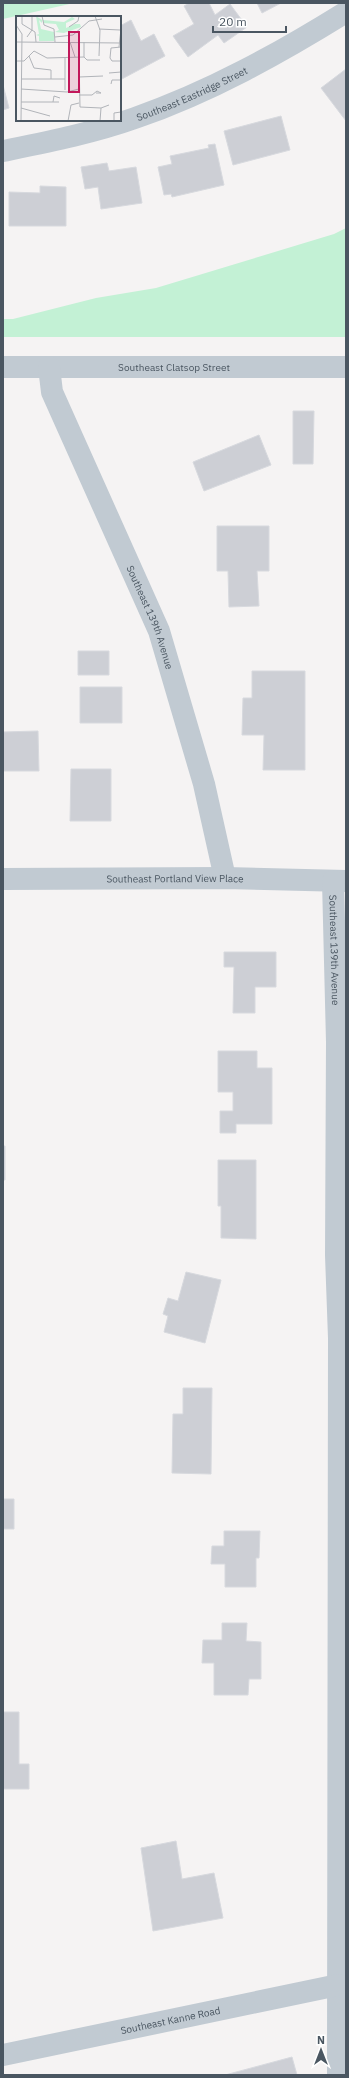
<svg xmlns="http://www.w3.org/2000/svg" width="349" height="2078" font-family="'IBM Plex Sans',sans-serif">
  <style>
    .green { fill: #c3f1d5 }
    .building { fill: #cdcfd5; stroke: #d7d9de }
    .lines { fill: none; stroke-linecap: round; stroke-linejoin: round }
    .minor { stroke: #c1cad2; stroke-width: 22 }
    .labels { text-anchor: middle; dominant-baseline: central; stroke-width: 4; stroke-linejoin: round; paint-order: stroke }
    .street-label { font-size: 10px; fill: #4a5661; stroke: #fff }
    .inset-road { fill: none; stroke: #b1b4b9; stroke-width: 1 }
    .view { fill: #c2185b; fill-opacity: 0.15; stroke: #c2185b; stroke-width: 2 }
    .inset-edge { fill: none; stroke: #4a5661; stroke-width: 2 }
  </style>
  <rect width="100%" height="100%" fill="#f5f3f3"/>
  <path class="green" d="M 3,3 L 74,3 L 3,19 Z
    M 346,228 L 346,337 L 3,337 L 3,319 L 13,319 L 96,298 L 156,288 L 334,234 Z"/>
  <path class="building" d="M 189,3 L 209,3 L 215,15 L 230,4 L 247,27 L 224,43 L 218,35 L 188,57 L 173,36 L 194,24 L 184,6 Z
    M 257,3 L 281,3 L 262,13 Z
    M 131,20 L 141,41 L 154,34 L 165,56 L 120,80 L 120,26 Z
    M 346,69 L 346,121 L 321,88 Z
    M 3,85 L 9,108 L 3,110 Z
    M 281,116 L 290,150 L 233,165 L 224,131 Z
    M 215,144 L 224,185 L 172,197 L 171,194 L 164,195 L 158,167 L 172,164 L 170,156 L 209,148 L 208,145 Z
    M 107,163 L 109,171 L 136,167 L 142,203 L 101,209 L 98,187 L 85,189 L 81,167 Z
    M 40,186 L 66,187 L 66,226 L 9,226 L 9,192 L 40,193 Z
    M 293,411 L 314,411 L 313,464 L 293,464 Z
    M 259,435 L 271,465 L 204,491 L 193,462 Z
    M 217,526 L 269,526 L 269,571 L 257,571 L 259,606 L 229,607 L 228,571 L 217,571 Z
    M 78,651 L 109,651 L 109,675 L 78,675 Z
    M 252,671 L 305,671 L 305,770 L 263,770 L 264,735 L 242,735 L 243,698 L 252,698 Z
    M 80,687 L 122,687 L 122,723 L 80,723 Z
    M 38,731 L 39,771 L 3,771 L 3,732 Z
    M 71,769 L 111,769 L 111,821 L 70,821 Z
    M 224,952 L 276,952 L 276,987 L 255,987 L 255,1013 L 233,1013 L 234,967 L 224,967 Z
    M 218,1051 L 257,1051 L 257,1068 L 272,1068 L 272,1124 L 236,1124 L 236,1133 L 220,1133 L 220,1111 L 233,1111 L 233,1092 L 218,1092 Z
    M 3,1146 L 5,1146 L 5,1180 L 3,1180 Z
    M 218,1160 L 256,1160 L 256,1239 L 221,1238 L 221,1206 L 218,1206 Z
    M 186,1272 L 221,1280 L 205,1343 L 164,1332 L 168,1316 L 163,1314 L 168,1298 L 178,1301 Z
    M 183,1388 L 212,1388 L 211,1474 L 172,1473 L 173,1414 L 183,1414 Z
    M 3,1499 L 14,1499 L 14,1529 L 3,1529 Z
    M 224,1531 L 260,1531 L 259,1558 L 256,1558 L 256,1587 L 225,1587 L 225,1564 L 211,1564 L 212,1546 L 224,1546 Z
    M 222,1623 L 247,1623 L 246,1641 L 261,1642 L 261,1679 L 249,1679 L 248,1695 L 214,1695 L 214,1663 L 202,1663 L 203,1640 L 222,1640 Z
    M 3,1712 L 19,1712 L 19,1764 L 29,1764 L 29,1789 L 3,1789 Z
    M 176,1841 L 182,1879 L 214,1873 L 223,1918 L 153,1931 L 141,1848 Z
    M 292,2057 L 297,2075 L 225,2075 Z"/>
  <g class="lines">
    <g class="minor">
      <path id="s1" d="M 3,151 C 47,142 93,133 135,118 C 210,92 280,53 346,12"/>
      <path id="s2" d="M 3,367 L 346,367"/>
      <path id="s3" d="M 49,367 L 52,392 L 159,631 L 204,784 L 225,878"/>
      <path id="s4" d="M 3,879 L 225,878 L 346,881"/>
      <path id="s5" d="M 333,881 L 337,1042 L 336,1255 L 339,1338 L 338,2075"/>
      <path id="s6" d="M 3,2055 L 338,1985"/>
    </g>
  </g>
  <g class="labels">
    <g class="street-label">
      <text stroke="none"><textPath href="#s1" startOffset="198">Southeast Eastridge Street</textPath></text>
      <text stroke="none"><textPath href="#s2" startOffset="171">Southeast Clatsop Street</textPath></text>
      <text stroke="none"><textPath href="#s3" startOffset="271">Southeast 139th Avenue</textPath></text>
      <text stroke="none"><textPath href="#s4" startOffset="172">Southeast Portland View Place</textPath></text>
      <text stroke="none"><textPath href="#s5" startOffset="69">Southeast 139th Avenue</textPath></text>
      <text stroke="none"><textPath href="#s6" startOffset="171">Southeast Kanne Road</textPath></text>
    </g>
  </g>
  <g transform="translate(16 16)">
    <rect width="105" height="105" fill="#f5f3f3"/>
    <path d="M 20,0 L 26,4 L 26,7 L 23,4 L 25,13 L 38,16 L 38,25 L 23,25 L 23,20 L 20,19 L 23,18 ZM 56,1 L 59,3 L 50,7 L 50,12 L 59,8 L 64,8 L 65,11 L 48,17 L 39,16 L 43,14 L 40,8 L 27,7 L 27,4 L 48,6 Z" fill="#c3f1d5"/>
    <path class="inset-road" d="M 6,0 L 6,8 L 19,16 L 20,26M 79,0 L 84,14 L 83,40M 0,9 L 6,18 L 5,105M 53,11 L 62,5 L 63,0M 83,13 L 104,14M 11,21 L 16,14 L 16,0M 39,21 L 57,19 L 73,5 L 86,3M 0,26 L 105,27M 39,26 L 38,13 L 28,9 L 26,0 L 52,0M 54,26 L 59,41M 103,31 L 105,13M 105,31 L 95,32 L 94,42 L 96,45 L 105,45M 13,40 L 18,52 L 35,54 L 35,63M 63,41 L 64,91 L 85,92 L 93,89M 68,41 L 68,26M 0,45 L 8,45 L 18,35 L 31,42 L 68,41 L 71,44 L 84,44M 93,57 L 105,56M 63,61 L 87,60M 5,63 L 49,63M 95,68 L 96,64 L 105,64M 5,73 L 51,76 L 63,73M 49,74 L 49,41M 63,79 L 76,79 L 81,75 L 85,77 L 80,77M 5,86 L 43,86M 37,86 L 38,80 L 44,82M 5,92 L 34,100M 52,105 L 55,89 L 63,87M 84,105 L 85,92M 98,105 L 98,97 L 105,96"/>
    <path class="view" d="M 53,16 L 63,16 L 63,76 L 53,76 Z"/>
    <rect width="105" height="105" class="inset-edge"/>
  </g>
  <rect width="349" height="2078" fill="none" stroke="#4a5661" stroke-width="8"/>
  <g transform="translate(321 2050)" stroke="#ffffff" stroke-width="3" paint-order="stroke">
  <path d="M0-3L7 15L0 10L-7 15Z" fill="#4a5661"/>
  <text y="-6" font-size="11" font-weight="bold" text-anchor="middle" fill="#4a5661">N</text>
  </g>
  <path d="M213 26v6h73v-6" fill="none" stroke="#4a5661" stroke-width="2"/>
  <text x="219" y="26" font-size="12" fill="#4a5661" stroke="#ffffff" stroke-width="3" paint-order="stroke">20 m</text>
</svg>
